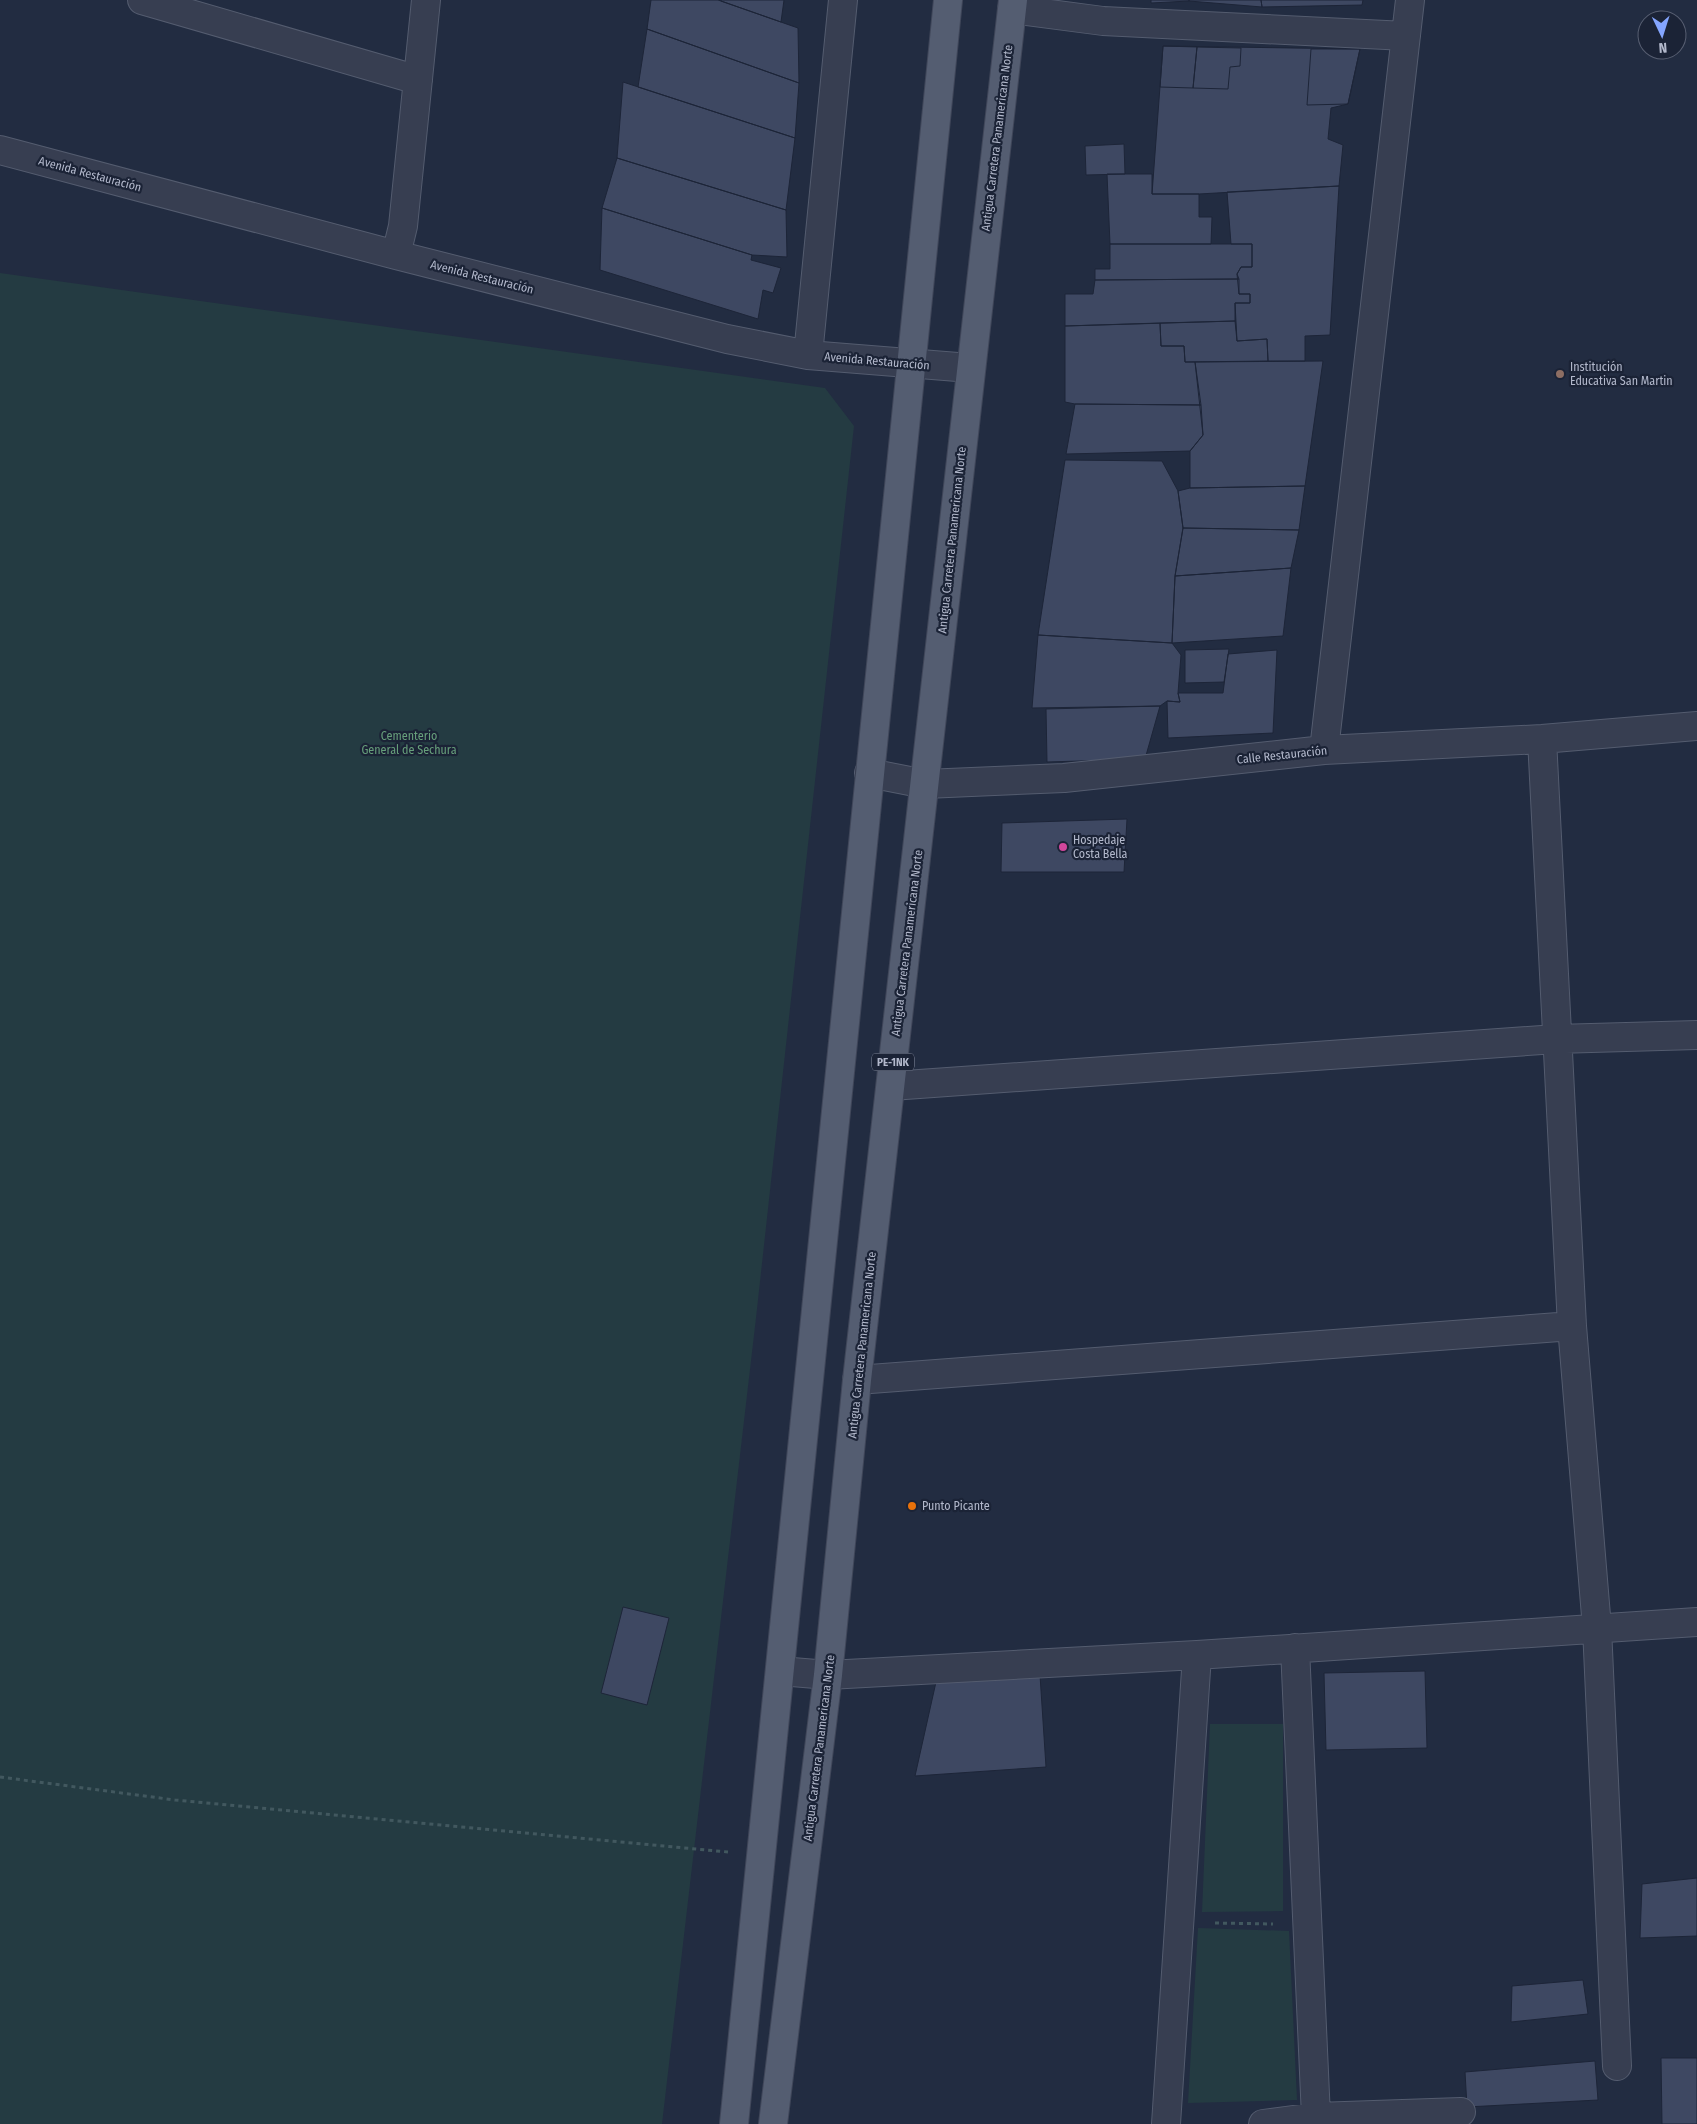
<svg xmlns="http://www.w3.org/2000/svg" width="1697" height="2124" font-family="'Fira Sans Condensed',sans-serif">
  <style>
    .green { fill: #243b42 }
    .building { fill: #3e4862; stroke: #1d2538 }
    .lines { fill: none; stroke-linecap: round; stroke-linejoin: round }
    .minor-casing { stroke: #545c6f; stroke-width: 30 }
    .major-casing { stroke: #40475a; stroke-width: 30 }
    .path { stroke: #42585f; stroke-width: 3; stroke-dasharray: 4 4; stroke-linecap: butt }
    .minor { stroke: #373e51; stroke-width: 28 }
    .major { stroke: #545d71; stroke-width: 28 }
    .education-dot { fill: #8d6e63; stroke: #1b2336; stroke-width: 2 }
    .hotel-dot { fill: #d1479c; stroke: #1b2336; stroke-width: 2 }
    .food-dot { fill: #e8710a; stroke: #1b2336; stroke-width: 2 }
    .labels { text-anchor: middle; dominant-baseline: central; stroke-width: 4.5; stroke-linejoin: round; paint-order: stroke }
    .shield { fill: #1b2336; stroke: #858c9f; stroke-width: 1 }
    .shield-label { font-size: 11px; font-weight: bold; fill: #b3b9cc }
    .street-label { font-size: 12px; fill: #b3b9cc; stroke: #1b2336 }
    .poi-label { font-size: 12px; fill: #b3b9cc; stroke: #1b2336; text-anchor: start }
    .park-label { font-size: 12px; fill: #679f7b; stroke: #1b2336 }
  </style>
  <rect width="100%" height="100%" fill="#222c41"/>
  <path class="green" d="M 0,273 L 825,388 L 854,426 L 756,1318 L 662,2124 L 0,2124 Z
    M 1210,1724 L 1283,1724 L 1283,1911 L 1202,1912 Z
    M 1198,1928 L 1289,1931 L 1297,2100 L 1188,2103 Z"/>
  <path class="building" d="M 651,0 L 718,0 L 798,28 L 799,83 L 647,29 Z
    M 784,0 L 781,22 L 721,1 L 721,0 Z
    M 1151,0 L 1189,0 L 1189,1 L 1151,3 Z
    M 1189,0 L 1261,0 L 1262,7 L 1189,1 Z
    M 1261,0 L 1363,0 L 1362,5 L 1262,7 Z
    M 647,29 L 799,83 L 795,138 L 638,87 Z
    M 1163,46 L 1360,49 L 1348,104 L 1331,108 L 1328,139 L 1343,145 L 1339,186 L 1199,194 L 1152,194 Z
    M 1163,46 L 1197,47 L 1193,88 L 1160,87 Z
    M 1197,47 L 1241,48 L 1240,66 L 1230,67 L 1228,89 L 1193,88 Z
    M 1311,49 L 1360,49 L 1348,104 L 1307,105 Z
    M 623,82 L 795,138 L 786,210 L 617,158 Z
    M 1124,144 L 1125,174 L 1086,175 L 1085,146 Z
    M 617,158 L 786,210 L 787,257 L 752,255 L 602,208 Z
    M 1107,174 L 1152,174 L 1152,194 L 1199,194 L 1199,217 L 1212,217 L 1211,244 L 1110,244 Z
    M 1339,186 L 1330,335 L 1305,336 L 1305,361 L 1268,361 L 1267,339 L 1237,341 L 1235,303 L 1250,303 L 1250,294 L 1239,294 L 1237,274 L 1241,267 L 1252,267 L 1252,244 L 1231,244 L 1227,192 Z
    M 602,208 L 752,255 L 751,260 L 781,268 L 773,293 L 763,290 L 758,319 L 600,270 Z
    M 1110,244 L 1252,244 L 1252,267 L 1241,267 L 1237,274 L 1239,279 L 1095,280 L 1095,269 L 1110,269 Z
    M 1239,279 L 1239,294 L 1250,294 L 1250,303 L 1235,303 L 1235,321 L 1065,326 L 1065,294 L 1093,294 L 1095,280 Z
    M 1235,321 L 1237,341 L 1267,339 L 1268,361 L 1185,362 L 1184,346 L 1161,346 L 1160,323 Z
    M 1160,323 L 1161,346 L 1184,346 L 1185,362 L 1195,362 L 1201,405 L 1075,404 L 1065,402 L 1065,326 Z
    M 1323,361 L 1305,486 L 1190,488 L 1190,451 L 1203,435 L 1195,362 Z
    M 1075,404 L 1201,405 L 1203,435 L 1190,451 L 1066,454 Z
    M 1065,460 L 1162,461 L 1178,491 L 1183,528 L 1175,576 L 1172,643 L 1038,635 Z
    M 1305,486 L 1299,530 L 1183,528 L 1178,491 L 1190,488 Z
    M 1183,528 L 1299,530 L 1291,568 L 1175,576 Z
    M 1291,568 L 1283,636 L 1172,643 L 1175,576 Z
    M 1038,635 L 1172,643 L 1181,655 L 1178,693 L 1180,702 L 1167,701 L 1160,706 L 1032,708 Z
    M 1229,649 L 1224,682 L 1185,683 L 1185,650 Z
    M 1277,650 L 1273,733 L 1168,738 L 1167,701 L 1180,702 L 1178,693 L 1223,693 L 1228,654 Z
    M 1160,706 L 1145,759 L 1047,762 L 1046,709 Z
    M 1127,819 L 1124,872 L 1001,872 L 1002,823 Z
    M 623,1607 L 669,1618 L 647,1705 L 601,1693 Z
    M 1425,1671 L 1427,1748 L 1326,1750 L 1324,1673 Z
    M 1040,1675 L 1046,1767 L 915,1776 L 936,1682 Z
    M 1697,1878 L 1697,1936 L 1640,1938 L 1642,1884 Z
    M 1583,1980 L 1588,2014 L 1511,2022 L 1512,1986 Z
    M 1661,2058 L 1697,2058 L 1697,2124 L 1662,2124 Z
    M 1595,2061 L 1598,2100 L 1467,2107 L 1465,2072 Z"/>
  <g class="lines">
    <g class="minor-casing">
      <path id="minor" d="M 142,0 L 418,80
        M 1012,9 L 1103,21 L 1406,36
        M 0,150 L 396,255 L 727,339 L 808,355 L 970,368
        M 396,255 L 403,226 L 426,0
        M 808,355 L 843,0
        M 1542,739 L 1572,1326 L 1597,1628 L 1617,2066
        M 1324,750 L 1410,0
        M 869,773 L 925,784 L 1064,778 L 1324,750 L 1542,739 L 1697,726
        M 891,1086 L 1556,1039 L 1697,1035
        M 857,1380 L 1572,1326
        M 1295,1648 L 1316,2117
        M 780,1671 L 828,1675 L 1197,1655 L 1697,1622
        M 1166,2124 L 1197,1655
        M 1263,2124 L 1316,2117 L 1461,2112"/>
    </g>
    <g class="major-casing">
      <path id="major" d="M 734,2124 L 948,0
        M 773,2124 L 828,1675 L 857,1380 L 1013,0"/>
    </g>
    <path class="path" d="M 0,1777 L 175,1800 L 728,1852
      M 1215,1923 L 1273,1924"/>
    <use href="#minor" class="minor"/>
    <use href="#major" class="major"/>
  </g>
  <circle class="education-dot" cx="1560" cy="374" r="5"/>
  <circle class="hotel-dot" cx="1063" cy="847" r="5"/>
  <circle class="food-dot" cx="912" cy="1506" r="5"/>
  <g class="labels">
    <rect class="shield" x="872" y="1053.5" width="42" height="17" rx="4"/>
    <g class="shield-label">
      <text x="893" y="1062">PE-1NK</text>
    </g>
    <g class="street-label">
      <text transform="translate(997 138) rotate(-83)">Antigua Carretera Panamericana Norte</text>
      <text transform="translate(90 174) rotate(15)">Avenida Restauración</text>
      <text transform="translate(482 277) rotate(14)">Avenida Restauración</text>
      <text transform="translate(877 361) rotate(5)">Avenida Restauración</text>
      <text transform="translate(952 540) rotate(-84)">Antigua Carretera Panamericana Norte</text>
      <text transform="translate(1282 755) rotate(-6)">Calle Restauración</text>
      <text transform="translate(907 943) rotate(-83)">Antigua Carretera Panamericana Norte</text>
      <text transform="translate(862 1345) rotate(-84)">Antigua Carretera Panamericana Norte</text>
      <text transform="translate(819 1748) rotate(-83)">Antigua Carretera Panamericana Norte</text>
    </g>
    <g class="poi-label">
      <text x="1570" y="367">Institución<tspan x="1570" dy="14">Educativa San Martin</tspan></text>
      <text x="1073" y="840">Hospedaje<tspan x="1073" dy="14">Costa Bella</tspan></text>
      <text x="922" y="1506">Punto Picante</text>
    </g>
    <g class="park-label">
      <text x="409" y="736">Cementerio<tspan x="409" dy="14">General de Sechura</tspan></text>
    </g>
  </g>
  <g transform="translate(1662 35) rotate(176)"><circle r="24" fill="#1b2336" stroke="#585f72"/>
  <path d="M0-4L9 19L0 12L-9 19Z" fill="#84a5ff"/>
  <text y="-8" font-size="14" font-weight="bold" text-anchor="middle" fill="#b3b9cc">N</text>
  </g>
</svg>
